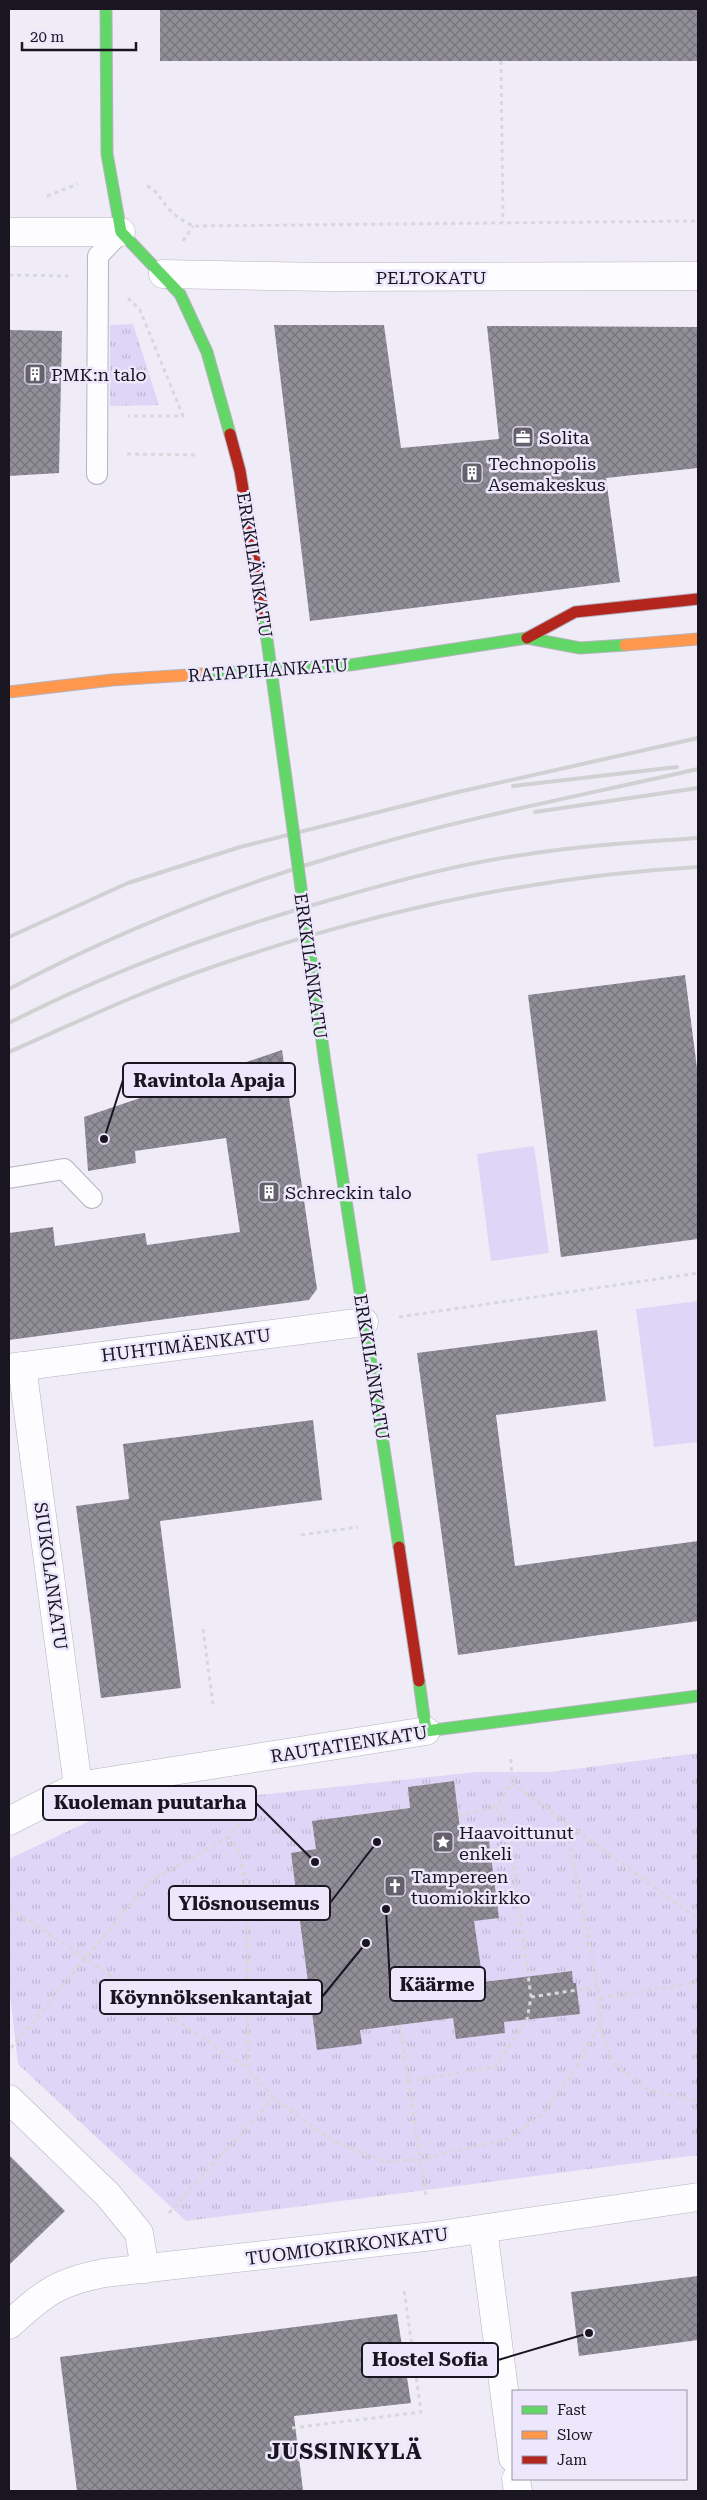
<svg xmlns="http://www.w3.org/2000/svg" width="707" height="2500" font-family="'Roboto Serif',serif">
  <style>
    .green { fill: #dfd5f6 }
    .park { fill: url(#park-tufts) }
    .building { fill: url(#building-cross-hatch) }
    .lines { fill: none; stroke-linecap: round; stroke-linejoin: round }
    .lane-casing { stroke: #b6b3be; stroke-width: 22 }
    .street-casing { stroke: #b6b3be; stroke-width: 29 }
    .fast-casing { stroke: #b6b3be; stroke-width: 13 }
    .slow-casing { stroke: #b6b3be; stroke-width: 13 }
    .jam-casing { stroke: #b6b3be; stroke-width: 13 }
    .path { stroke: #d8d7da; stroke-width: 3; stroke-dasharray: 4 4; stroke-linecap: butt }
    .lane { stroke: #fdfcfe; stroke-width: 20 }
    .street { stroke: #fdfcfe; stroke-width: 28 }
    .fast { stroke: #63d668; stroke-width: 11 }
    .slow { stroke: #ff974d; stroke-width: 11 }
    .jam { stroke: #b3261e; stroke-width: 11 }
    .rail { stroke: #d1d0d3; stroke-width: 4 }
    .fast-bridge-casing { stroke: #b6b3be; stroke-width: 13; stroke-linecap: butt }
    .fast-bridge { stroke: #63d668; stroke-width: 11 }
    .labels { text-anchor: middle; dominant-baseline: central; stroke-width: 5; stroke-linejoin: round; paint-order: stroke }
    .street-label { font-size: 18px; fill: #191621; stroke: #ede7fc }
    .poi-label { font-size: 18px; fill: #191621; stroke: #ede7fc; text-anchor: start }
    .district-label { font-size: 22px; font-weight: bold; letter-spacing: 1px; fill: #191621; stroke: #ede7fc }
    .leader { fill: none; stroke: #191621; stroke-width: 2 }
    .callout-dot { fill: #191621; stroke: #ede7fc; stroke-width: 2 }
    .callout { fill: #ede7fc; stroke: #191621; stroke-width: 2 }
    .callout-label { font-size: 19px; text-anchor: middle; font-weight: bold; fill: #191621 }
  </style>
  <defs>
    <pattern id="park-tufts" width="24" height="20" patternUnits="userSpaceOnUse" patternTransform="scale(1.25)"><rect width="24" height="20" fill="#dfd5f6"/><path d="M3 7l-1-3M5 7V3M7 7l1-3M15 17l-1-3M17 17v-4M19 17l1-3" fill="none" stroke="#bfb6d3"/></pattern>
    <pattern id="building-cross-hatch" width="8" height="8" patternUnits="userSpaceOnUse" patternTransform="scale(1.25)"><rect width="8" height="8" fill="#928f99"/><path d="M0 0l8 8M0 8l8-8" fill="none" stroke="#76747c"/></pattern>
  </defs>
  <rect width="100%" height="100%" fill="#efecf7"/>
  <path class="green" d="M 534,1146 L 549,1253 L 491,1261 L 477,1154 Z
    M 698,1301 L 698,1442 L 654,1447 L 636,1309 Z"/>
  <path class="park" d="M 133,324 L 159,405 L 110,406 L 110,325 Z
    M 698,1753 L 698,2155 L 186,2221 L 18,2064 L 9,1985 L 9,1859 L 98,1817 L 231,1798 L 477,1772 L 551,1772 Z"/>
  <path class="building" d="M 160,9 L 698,9 L 698,61 L 160,61 Z
    M 274,325 L 384,325 L 401,448 L 499,439 L 487,326 L 698,327 L 698,468 L 606,478 L 620,582 L 310,621 Z
    M 9,330 L 62,331 L 59,473 L 9,476 Z
    M 685,975 L 698,1076 L 698,1239 L 561,1257 L 528,995 Z
    M 282,1050 L 317,1289 L 309,1300 L 9,1340 L 9,1233 L 53,1227 L 55,1246 L 145,1233 L 147,1245 L 240,1232 L 226,1138 L 135,1151 L 136,1163 L 88,1171 L 84,1117 Z
    M 597,1330 L 606,1401 L 496,1415 L 515,1566 L 698,1541 L 698,1621 L 458,1655 L 417,1353 Z
    M 313,1420 L 322,1500 L 160,1521 L 181,1688 L 101,1698 L 76,1506 L 129,1499 L 123,1444 Z
    M 454,1781 L 461,1837 L 488,1833 L 499,1918 L 474,1921 L 483,1982 L 572,1971 L 573,1983 L 576,1983 L 580,2014 L 504,2022 L 505,2033 L 456,2039 L 453,2018 L 360,2030 L 362,2044 L 317,2050 L 291,1853 L 316,1849 L 312,1821 L 410,1808 L 408,1787 Z
    M 9,2155 L 65,2211 L 9,2265 Z
    M 698,2276 L 698,2340 L 579,2356 L 571,2292 Z
    M 397,2314 L 411,2403 L 294,2416 L 303,2491 L 77,2491 L 60,2357 Z"/>
  <g class="lines">
    <g class="lane-casing">
      <path id="lane" d="M 97,474 L 98,256 L 121,232
        M 9,1178 L 64,1169 L 92,1198"/>
    </g>
    <g class="street-casing">
      <path id="street" d="M 9,232 L 121,232
        M 163,274 L 328,277 L 698,276
        M 22,1366 L 78,1786
        M 9,1368 L 364,1322
        M 9,1821 L 78,1786 L 426,1731
        M 9,2099 L 108,2195 L 139,2233 L 145,2269
        M 483,2229 L 513,2458
        M 9,2325 C 43,2294 57,2282 104,2273 L 433,2236 L 698,2197
        M 516,2479 L 518,2491"/>
    </g>
    <g class="fast-casing">
      <path id="fast" d="M 106,9 L 107,154 L 121,232 L 180,294 L 207,352 L 230,434
        M 203,674 L 350,665 L 527,638 L 580,648 L 625,645
        M 325,1063 L 399,1547
        M 419,1681 L 426,1731 L 698,1696"/>
    </g>
    <g class="slow-casing">
      <path id="slow" d="M 625,645 L 698,639
        M 9,692 L 112,680 L 203,674"/>
    </g>
    <g class="jam-casing">
      <path id="jam" d="M 230,434 L 240,471 L 265,625
        M 527,638 L 575,612 L 698,599
        M 399,1547 L 419,1681"/>
    </g>
    <path class="path" d="M 501,61 L 503,222
      M 147,186 C 159,191 160,200 169,209 C 176,217 184,221 193,226 L 698,221
      M 47,196 L 78,184
      M 183,241 L 193,226
      M 9,275 L 68,276
      M 128,298 L 140,310 L 183,416 L 128,416
      M 127,454 L 199,455
      M 399,1317 L 698,1273
      M 301,1535 L 358,1527
      M 203,1629 L 213,1704
      M 511,1759 L 512,1783 L 698,1919
      M 242,1794 L 244,1818 L 228,1837 L 239,1852 L 247,1888 L 248,2069 L 273,2098 L 337,2143 L 387,2162 L 420,2159 L 511,2138 L 544,2112 L 571,2076 L 600,2025 L 600,1998 L 566,1824
      M 459,1816 L 496,1807
      M 9,1907 L 247,2068
      M 531,1997 L 597,1987
      M 600,1998 L 698,1982
      M 400,2025 L 426,2196
      M 600,2026 L 613,2063 L 648,2090 L 698,2101
      M 11,2048 L 149,1882 L 228,1837
      M 408,2081 L 495,2067 L 527,2020 L 531,1997 L 509,1829 L 496,1807 L 512,1783
      M 169,2213 L 273,2098
      M 292,2428 L 421,2412 L 404,2289"/>
    <use href="#lane" class="lane"/>
    <use href="#street" class="street"/>
    <use href="#fast" class="fast"/>
    <use href="#slow" class="slow"/>
    <use href="#jam" class="jam"/>
    <path class="rail" d="M 513,786 L 677,767
      M 535,812 L 698,788
      M 9,937 L 128,883 L 240,847 L 458,792 L 698,738
      M 9,989 C 120,930 235,885 356,850 C 468,817 584,795 698,769
      M 9,1023 C 114,969 223,930 337,898 C 400,880 463,863 529,854 C 585,845 642,842 698,838
      M 9,1052 C 77,1022 144,990 215,966 C 369,913 535,876 698,867"/>
    <g class="fast-bridge-casing">
      <path id="fast-bridge" d="M 265,625 L 325,1063"/>
    </g>
    <use href="#fast-bridge" class="fast-bridge"/>
  </g>
  <defs>
    <g id="building-square" transform="scale(1.125)"><rect x="-9" y="-9" width="18" height="18" rx="4" fill="#64616c" stroke="#ede7fc"/><path d="M-4-6H4V6H1V3H-1V6H-4ZM-2.5-4.3h1.7v1.8h-1.7ZM.8-4.3h1.7v1.8H.8ZM-2.5-1h1.7V.8h-1.7ZM.8-1h1.7V.8H.8Z" fill="#fff"/></g>
    <g id="office-square" transform="scale(1.125)"><rect x="-9" y="-9" width="18" height="18" rx="4" fill="#64616c" stroke="#ede7fc"/><path d="M-6-3h4V-5.5h4V-3h4V5H-6ZM-1-4.5V-3h2v-1.5ZM-6 0V1H6V0Z" fill="#fff"/></g>
    <g id="sight-square" transform="scale(1.125)"><rect x="-9" y="-9" width="18" height="18" rx="4" fill="#64616c" stroke="#ede7fc"/><path d="M0-6L1.8-2.2L6-1.7L2.9 1.2L3.7 5.4L0 3.3L-3.7 5.4L-2.9 1.2L-6-1.7L-1.8-2.2Z" fill="#fff"/></g>
    <g id="church-square" transform="scale(1.125)"><rect x="-9" y="-9" width="18" height="18" rx="4" fill="#64616c" stroke="#ede7fc"/><path d="M-1.2-6h2.4v3.5h3.3v2.4h-3.3V6h-2.4V-.1h-3.3v-2.4h3.3Z" fill="#fff"/></g>
  </defs>
  <g fill-rule="evenodd">
    <use href="#building-square" x="35" y="374"/>
    <use href="#office-square" x="523" y="437"/>
    <use href="#building-square" x="472" y="473"/>
    <use href="#building-square" x="269" y="1192"/>
    <use href="#sight-square" x="443" y="1842"/>
    <use href="#church-square" x="395" y="1886"/>
  </g>
  <g class="labels">
    <g class="street-label">
      <text x="431" y="277">PELTOKATU</text>
      <text transform="translate(255 565) rotate(81)">ERKKILÄNKATU</text>
      <text transform="translate(268 670) rotate(-4)">RATAPIHANKATU</text>
      <text transform="translate(311 966) rotate(82)">ERKKILÄNKATU</text>
      <text transform="translate(186 1345) rotate(-7)">HUHTIMÄENKATU</text>
      <text transform="translate(372 1367) rotate(81)">ERKKILÄNKATU</text>
      <text transform="translate(51 1576) rotate(82)">SIUKOLANKATU</text>
      <text transform="translate(349 1744) rotate(-9)">RAUTATIENKATU</text>
      <text transform="translate(347 2246) rotate(-7)">TUOMIOKIRKONKATU</text>
    </g>
    <g class="poi-label">
      <text x="51" y="374">PMK:n talo</text>
      <text x="539" y="437">Solita</text>
      <text x="488" y="463">Technopolis<tspan x="488" dy="21">Asemakeskus</tspan></text>
      <text x="285" y="1192">Schreckin talo</text>
      <text x="459" y="1832">Haavoittunut<tspan x="459" dy="21">enkeli</tspan></text>
      <text x="411" y="1876">Tampereen<tspan x="411" dy="21">tuomiokirkko</tspan></text>
    </g>
    <g class="district-label">
      <text x="345" y="2451">JUSSINKYLÄ</text>
    </g>
  </g>
  <path class="leader" d="M104 1139L123 1080M315 1862L256 1803M377 1842L330 1903M386 1909L390 1984M366 1943L322 1997M589 2333L498 2360"/>
  <g class="callout-dot">
    <circle cx="104" cy="1139" r="5"/>
    <circle cx="315" cy="1862" r="5"/>
    <circle cx="377" cy="1842" r="5"/>
    <circle cx="386" cy="1909" r="5"/>
    <circle cx="366" cy="1943" r="5"/>
    <circle cx="589" cy="2333" r="5"/>
  </g>
  <g class="callout">
    <rect x="123" y="1063" width="172" height="34" rx="5"/>
    <rect x="43" y="1786" width="213" height="34" rx="5"/>
    <rect x="169" y="1886" width="161" height="34" rx="5"/>
    <rect x="390" y="1967" width="95" height="34" rx="5"/>
    <rect x="100" y="1980" width="222" height="34" rx="5"/>
    <rect x="362" y="2343" width="136" height="34" rx="5"/>
  </g>
  <g class="callout-label">
    <text x="209" y="1087">Ravintola Apaja</text>
    <text x="150" y="1809">Kuoleman puutarha</text>
    <text x="249" y="1910">Ylösnousemus</text>
    <text x="437" y="1991">Käärme</text>
    <text x="211" y="2004">Köynnöksenkantajat</text>
    <text x="430" y="2366">Hostel Sofia</text>
  </g>
  <rect width="707" height="2500" fill="none" stroke="#191621" stroke-width="20"/>
  <rect x="512" y="2390" width="175" height="90" fill="#ede7fc" stroke="#9893a4"/>
  <rect x="522" y="2406" width="25" height="8" fill="#63d668" stroke="#9893a4"/>
  <text x="557" y="2415" font-size="15" fill="#191621">Fast</text>
  <rect x="522" y="2431" width="25" height="8" fill="#ff974d" stroke="#9893a4"/>
  <text x="557" y="2440" font-size="15" fill="#191621">Slow</text>
  <rect x="522" y="2456" width="25" height="8" fill="#b3261e" stroke="#9893a4"/>
  <text x="557" y="2465" font-size="15" fill="#191621">Jam</text>
  <path d="M22 42v8h114v-8" fill="none" stroke="#191621" stroke-width="2.5"/>
  <text x="30" y="42" font-size="15" fill="#191621" stroke="#ede7fc" stroke-width="4" paint-order="stroke">20 m</text>
</svg>
